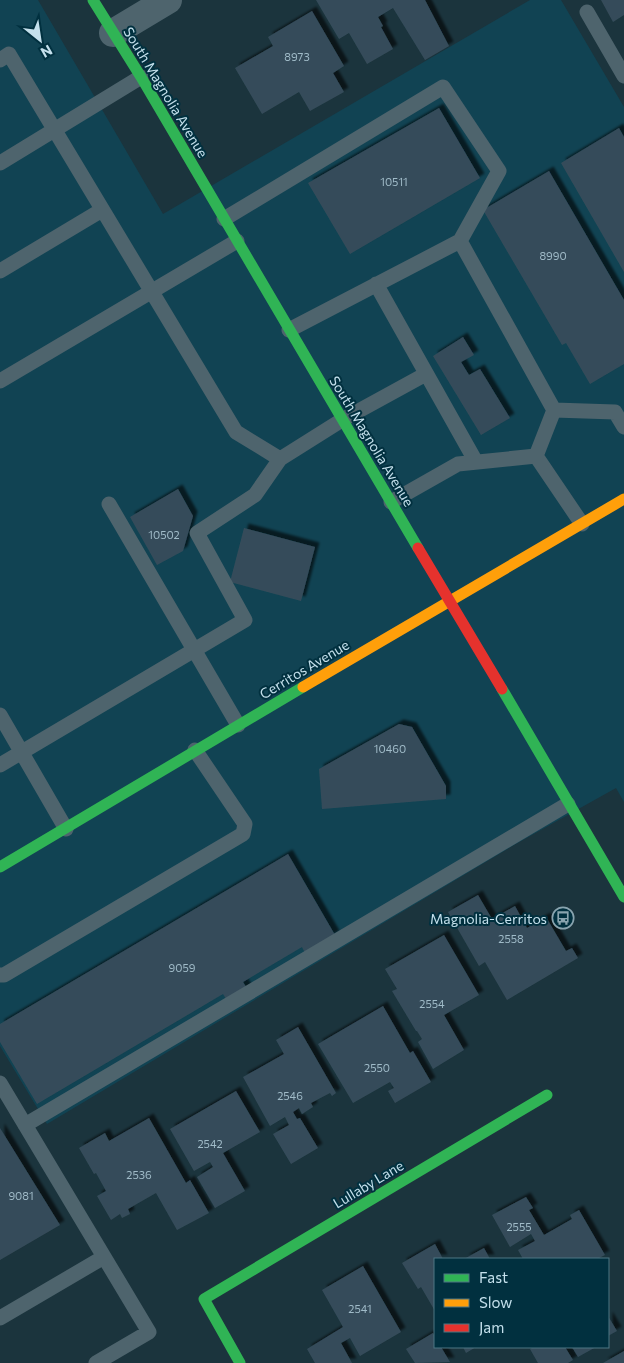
<svg xmlns="http://www.w3.org/2000/svg" width="624" height="1363" font-family="Commissioner,sans-serif">
  <style>
    .built { fill: #114353 }
    .building { fill: #354c5a; filter: url(#shadow) }
    .lines { fill: none; stroke-linecap: round; stroke-linejoin: round }
    .lane { stroke: #4e646d; stroke-width: 15 }
    .street { stroke: #4e646d; stroke-width: 28 }
    .fast { stroke: #30b455; stroke-width: 11 }
    .slow { stroke: #ff9f0a; stroke-width: 11 }
    .jam { stroke: #e5322d; stroke-width: 11 }
    .labels { text-anchor: middle; dominant-baseline: central; stroke-width: 4; stroke-linejoin: round; paint-order: stroke }
    .number-label { font-size: 11px; fill: #a0bbc8 }
    .street-label { font-size: 14px; fill: #c4e0ec; stroke: #01303f }
    .poi-label { font-size: 14px; fill: #c4e0ec; stroke: #01303f; text-anchor: end }
  </style>
  <defs>
    <filter id="shadow"><feDropShadow dx="4.5" dy="-4.5" stdDeviation="1" flood-color="#0009"/></filter>
  </defs>
  <rect width="100%" height="100%" fill="#1b343d"/>
  <path class="built" d="M 0,0 L 38,0 L 163,214 L 530,0 L 561,0 L 624,107 L 624,802 L 616,788 L 514,845 L 47,1124 L 0,1046 Z"/>
  <path class="building" d="M 316,0 L 425,0 L 449,46 L 425,60 L 393,8 L 378,17 L 383,26 L 381,27 L 393,49 L 367,64 L 349,33 L 339,39 Z
    M 601,0 L 624,0 L 624,15 L 613,22 Z
    M 312,11 L 344,66 L 333,73 L 344,92 L 310,111 L 299,92 L 262,114 L 235,68 L 273,46 L 268,37 Z
    M 439,108 L 480,178 L 350,254 L 308,183 Z
    M 619,128 L 624,137 L 624,272 L 561,163 Z
    M 549,171 L 624,300 L 624,364 L 590,384 L 566,343 L 562,345 L 483,210 Z
    M 463,337 L 474,355 L 461,362 L 469,375 L 480,369 L 510,418 L 481,435 L 433,356 Z
    M 178,489 L 193,516 L 183,551 L 157,565 L 130,517 Z
    M 244,528 L 315,547 L 301,601 L 230,582 Z
    M 399,724 L 412,727 L 446,786 L 446,799 L 322,809 L 319,769 Z
    M 288,854 L 335,935 L 305,953 L 302,947 L 243,982 L 248,990 L 228,1002 L 223,994 L 37,1104 L 0,1042 L 0,1024 Z
    M 478,895 L 492,919 L 515,906 L 527,928 L 546,917 L 566,951 L 572,948 L 578,958 L 507,1000 L 485,962 L 479,966 L 448,912 Z
    M 444,935 L 479,995 L 444,1015 L 464,1050 L 433,1069 L 418,1042 L 422,1039 L 417,1031 L 416,1031 L 392,991 L 397,989 L 385,969 Z
    M 383,1006 L 410,1053 L 413,1051 L 431,1082 L 395,1103 L 388,1091 L 394,1088 L 390,1082 L 353,1103 L 318,1044 Z
    M 298,1027 L 336,1093 L 332,1096 L 330,1093 L 311,1103 L 313,1107 L 302,1114 L 299,1108 L 293,1112 L 297,1119 L 300,1118 L 318,1148 L 291,1164 L 273,1134 L 289,1125 L 285,1117 L 270,1126 L 243,1077 L 284,1054 L 276,1040 Z
    M 236,1091 L 260,1132 L 223,1153 L 245,1191 L 215,1208 L 197,1177 L 213,1167 L 210,1162 L 194,1171 L 170,1129 Z
    M 149,1118 L 186,1183 L 190,1180 L 209,1213 L 177,1230 L 156,1193 L 128,1209 L 130,1214 L 122,1218 L 120,1214 L 111,1220 L 97,1196 L 106,1191 L 96,1173 L 94,1174 L 79,1148 L 105,1133 L 109,1141 Z
    M 0,1128 L 60,1225 L 0,1260 Z
    M 526,1197 L 533,1208 L 529,1210 L 544,1235 L 572,1219 L 570,1215 L 579,1210 L 605,1255 L 597,1259 L 523,1259 L 518,1250 L 535,1241 L 531,1234 L 510,1247 L 492,1215 Z
    M 435,1244 L 443,1259 L 435,1259 L 435,1311 L 421,1287 L 418,1289 L 402,1263 Z
    M 484,1248 L 490,1259 L 464,1259 Z
    M 363,1266 L 401,1332 L 360,1356 L 350,1338 L 341,1343 L 352,1363 L 315,1363 L 307,1349 L 343,1327 L 322,1290 Z
    M 608,1316 L 617,1331 L 608,1336 Z
    M 433,1333 L 435,1337 L 435,1347 L 441,1347 L 450,1362 L 415,1363 L 406,1349 Z
    M 463,1347 L 476,1347 L 466,1353 Z
    M 534,1347 L 565,1347 L 573,1360 L 568,1363 L 538,1363 L 530,1349 Z
    M 572,1347 L 596,1347 L 578,1357 Z
    M 624,1351 L 624,1363 L 603,1363 Z"/>
  <g class="lines">
    <path class="lane" d="M 587,12 L 624,76
      M 0,60 L 9,54 L 236,432 L 280,459
      M 0,163 L 141,77
      M 224,219 L 443,87 L 499,171 L 460,241 L 289,330
      M 460,241 L 554,410
      M 0,271 L 102,210
      M 376,284 L 476,462
      M 0,381 L 237,241
      M 554,410 L 536,456 L 582,524
      M 554,410 L 615,412 L 624,427
      M 391,502 L 458,464 L 536,456
      M 109,504 L 238,725
      M 0,715 L 66,829
      M 0,765 L 245,620 L 197,533 L 255,495 L 280,459 L 342,420 L 426,374
      M 0,975 L 4,975 L 243,834 L 245,824 L 195,750
      M 0,1083 L 149,1332 L 96,1363
      M 25,1125 L 568,804
      M 0,1318 L 104,1257"/>
    <path class="street" d="M 113,33 L 168,0"/>
    <path class="fast" d="M 93,0 L 141,77 L 418,548
      M 502,689 L 624,897
      M 0,867 L 303,687
      M 240,1363 L 204,1299 L 547,1095"/>
    <path class="slow" d="M 303,687 L 624,499"/>
    <path class="jam" d="M 418,548 L 502,689"/>
  </g>
  <defs>
    <g id="bus-ring" transform="scale(1.125)"><circle r="9.5" fill="#01303f" stroke="#89a4af" stroke-width="1.5"/><path d="M-5-6H5V4H4V6H2V4H-2V6H-4V4H-5ZM-3.5-4V0h7V-4ZM-3.5 1.2v1.5H-2V1.2ZM2 1.2v1.5H3.5V1.2Z" fill="#89a4af"/></g>
  </defs>
  <g fill-rule="evenodd">
    <use href="#bus-ring" x="563" y="918"/>
  </g>
  <g class="labels">
    <g class="number-label">
      <text x="297" y="56">8973</text>
      <text x="394" y="181">10511</text>
      <text x="553" y="255">8990</text>
      <text x="164" y="534">10502</text>
      <text x="390" y="748">10460</text>
      <text x="511" y="938">2558</text>
      <text x="182" y="967">9059</text>
      <text x="432" y="1003">2554</text>
      <text x="377" y="1067">2550</text>
      <text x="290" y="1095">2546</text>
      <text x="210" y="1143">2542</text>
      <text x="139" y="1174">2536</text>
      <text x="21" y="1195">9081</text>
      <text x="519" y="1226">2555</text>
      <text x="360" y="1308">2541</text>
    </g>
    <g class="street-label">
      <text transform="translate(166 92) rotate(59)">South Magnolia Avenue</text>
      <text transform="translate(372 441) rotate(59)">South Magnolia Avenue</text>
      <text transform="translate(304 669) rotate(-31)">Cerritos Avenue</text>
      <text transform="translate(368 1184) rotate(-31)">Lullaby Lane</text>
    </g>
    <g class="poi-label">
      <text x="547" y="918">Magnolia-Cerritos</text>
    </g>
  </g>
  <rect x="434" y="1258" width="175" height="90" fill="#01303f" stroke="#4f7684"/>
  <rect x="444" y="1274" width="25" height="8" fill="#30b455" stroke="#4f7684"/>
  <text x="479" y="1283" font-size="15" fill="#c4e0ec">Fast</text>
  <rect x="444" y="1299" width="25" height="8" fill="#ff9f0a" stroke="#4f7684"/>
  <text x="479" y="1308" font-size="15" fill="#c4e0ec">Slow</text>
  <rect x="444" y="1324" width="25" height="8" fill="#e5322d" stroke="#4f7684"/>
  <text x="479" y="1333" font-size="15" fill="#c4e0ec">Jam</text>
  <g transform="translate(40 40) rotate(150)" stroke="#01303f" stroke-width="4" paint-order="stroke">
  <path d="M0-4L9 19L0 12L-9 19Z" fill="#c4e0ec"/>
  <text y="-8" font-size="14" font-weight="bold" text-anchor="middle" fill="#c4e0ec">N</text>
  </g>
</svg>
